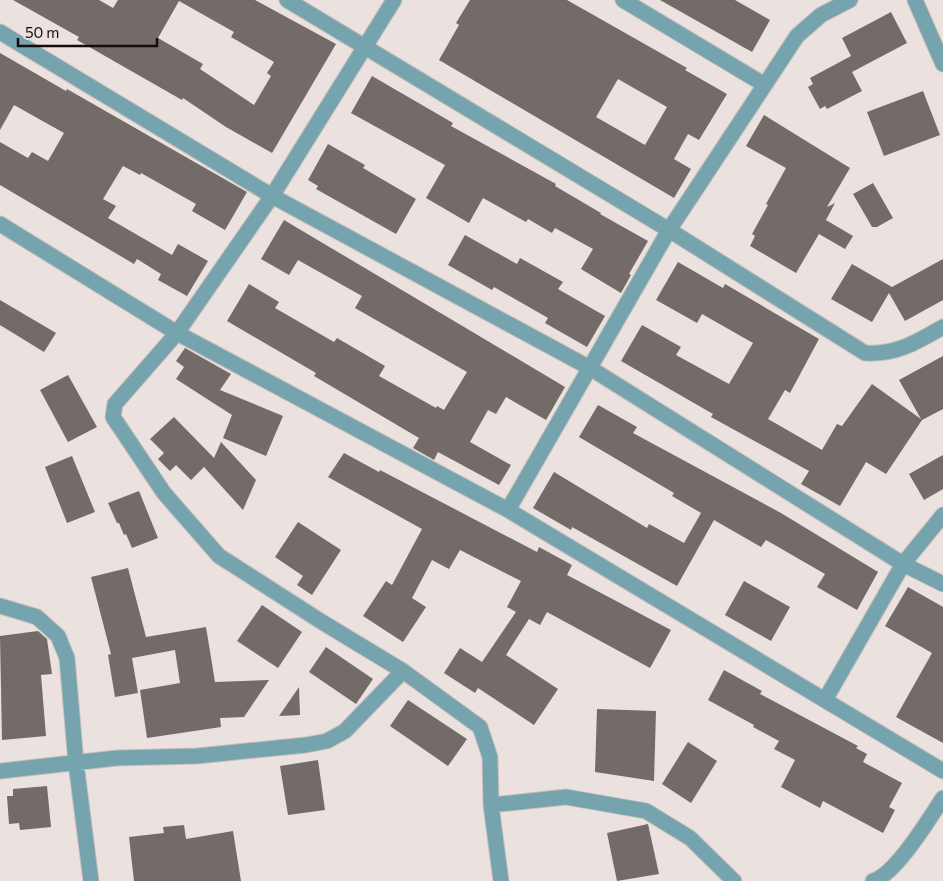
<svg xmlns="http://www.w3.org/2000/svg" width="943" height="881" font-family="Commissioner,sans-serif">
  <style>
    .building { fill: #736b68; fill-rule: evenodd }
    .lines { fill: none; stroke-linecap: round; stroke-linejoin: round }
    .street-casing { stroke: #c8bfbd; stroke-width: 17 }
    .street { stroke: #76a4ae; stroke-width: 15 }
  </style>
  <rect width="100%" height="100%" fill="#ebe1de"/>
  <path class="building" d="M 13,0 L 99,0 L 113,8 L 118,0 L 255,0 L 336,44 L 272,153 L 226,127 L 183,98 L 182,100 L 77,40 L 79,37 ZM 179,1 L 234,32 L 231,37 L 274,62 L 267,73 L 271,76 L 254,105 L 200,69 L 203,64 L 158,38 Z
    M 470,0 L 567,0 L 687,68 L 685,70 L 727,94 L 699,140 L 688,134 L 674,159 L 691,169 L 674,198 L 439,60 L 459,25 L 456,23 ZM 618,79 L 667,107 L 645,145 L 596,117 Z
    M 660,0 L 735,0 L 770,20 L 752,52 Z
    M 891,12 L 907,43 L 852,72 L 862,91 L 827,109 L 825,106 L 820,109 L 808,87 L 813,84 L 810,78 L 851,56 L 842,38 Z
    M 0,53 L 66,91 L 67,89 L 247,192 L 225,230 L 192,211 L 196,204 L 141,173 L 140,175 L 123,166 L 103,199 L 116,206 L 108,218 L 172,255 L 178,244 L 208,261 L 187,296 L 158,280 L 161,274 L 137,259 L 134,264 L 0,185 L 0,142 L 28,158 L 32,152 L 48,161 L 64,133 L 14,105 L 0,130 Z
    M 372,76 L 453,123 L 451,126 L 556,184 L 555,186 L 601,213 L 600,214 L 648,241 L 629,274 L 631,275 L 621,293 L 581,269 L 593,249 L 555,228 L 552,233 L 528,219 L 526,222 L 483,198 L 469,223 L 426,198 L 445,165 L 351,113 Z
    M 923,91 L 940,135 L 884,156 L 867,112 Z
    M 764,115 L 850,168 L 827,207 L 835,203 L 826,220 L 853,236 L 845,249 L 819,234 L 796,273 L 750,246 L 755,236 L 752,234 L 768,205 L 766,204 L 786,168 L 746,146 Z
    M 328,144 L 365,165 L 363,168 L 416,199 L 396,234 L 316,189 L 318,186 L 308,180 Z
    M 873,183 L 893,218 L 877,227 L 872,227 L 853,194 Z
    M 284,220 L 565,387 L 546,420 L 506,397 L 496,414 L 488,410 L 470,442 L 511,465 L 499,485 L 438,452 L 434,460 L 413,448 L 419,438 L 314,376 L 316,373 L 227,321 L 249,284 L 279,302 L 275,308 L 334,342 L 337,338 L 385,366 L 379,376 L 436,408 L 437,406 L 444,410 L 467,372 L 355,308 L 362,296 L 298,260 L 289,275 L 261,259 Z
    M 465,235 L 517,264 L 520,258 L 563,282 L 558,289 L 605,316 L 587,347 L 545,323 L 548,318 L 494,287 L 492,290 L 448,265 Z
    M 943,259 L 943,300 L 905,321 L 889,293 L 872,322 L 831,299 L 852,264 L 892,287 Z
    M 678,262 L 723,288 L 725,284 L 819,339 L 790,393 L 785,390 L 768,419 L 822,450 L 837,424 L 842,426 L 872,384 L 921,419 L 899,380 L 943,356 L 943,409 L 922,420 L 886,474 L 866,462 L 840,506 L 801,484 L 809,471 L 711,417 L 713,414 L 621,361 L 642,325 L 681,347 L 676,355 L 729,384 L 753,343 L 702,314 L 697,323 L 656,300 Z
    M 0,300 L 56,333 L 44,352 L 0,325 Z
    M 185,348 L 231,374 L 220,390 L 283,416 L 266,456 L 223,438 L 232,415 L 176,379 L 184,367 L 176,361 Z
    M 68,375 L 97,427 L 68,442 L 40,390 Z
    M 598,405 L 637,427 L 633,433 L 781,513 L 878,572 L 857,610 L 817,587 L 825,574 L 766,540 L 761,547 L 714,520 L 677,586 L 572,527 L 571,530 L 533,508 L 554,472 L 647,528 L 649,524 L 684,543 L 701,513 L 672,496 L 674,493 L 579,437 Z
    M 174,417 L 214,458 L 221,442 L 256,480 L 243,510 L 204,467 L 191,480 L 176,465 L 170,471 L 158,459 L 164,453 L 150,439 Z
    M 344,453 L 379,472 L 380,470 L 537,552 L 539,547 L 572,565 L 567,575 L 671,630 L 650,668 L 547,612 L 540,625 L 529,619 L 506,655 L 558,689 L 534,725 L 478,688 L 475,693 L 444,673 L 460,648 L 482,662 L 516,612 L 507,607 L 521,581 L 460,550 L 449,569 L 432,560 L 412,598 L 426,607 L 403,642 L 363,616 L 386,581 L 392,585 L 422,529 L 328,477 Z
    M 943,455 L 943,489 L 924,500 L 909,474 Z
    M 72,456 L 95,512 L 67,523 L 45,467 Z
    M 139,491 L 158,538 L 132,548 L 126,534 L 124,535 L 119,523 L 117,523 L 108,503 Z
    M 298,522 L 341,550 L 312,595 L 297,585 L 303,576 L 275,557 Z
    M 128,568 L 146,637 L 206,627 L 215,682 L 269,680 L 244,717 L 220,718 L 221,727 L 147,738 L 140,690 L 180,683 L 175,650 L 132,658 L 138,693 L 115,697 L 108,655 L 111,654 L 91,577 Z
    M 744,581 L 790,607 L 771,641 L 725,615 Z
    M 908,587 L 943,607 L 943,743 L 896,717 L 932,653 L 885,626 Z
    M 262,605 L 302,632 L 278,668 L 237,641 Z
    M 38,631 L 47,639 L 52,674 L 41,675 L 46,736 L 2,740 L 0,636 Z
    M 326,647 L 373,679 L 356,704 L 309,672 Z
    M 724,670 L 762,691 L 760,694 L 858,746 L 856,748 L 867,754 L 863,762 L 902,783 L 889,807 L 895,810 L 883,833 L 823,801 L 820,808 L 781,787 L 795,760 L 774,749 L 779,741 L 753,727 L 754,725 L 708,700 Z
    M 299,687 L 300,715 L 279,716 Z
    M 408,700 L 467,739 L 448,766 L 390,726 Z
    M 597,709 L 656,711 L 654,781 L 595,772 Z
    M 688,742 L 717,761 L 691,803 L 662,784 Z
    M 318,760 L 325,810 L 288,815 L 280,766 Z
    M 47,786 L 51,827 L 20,830 L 19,823 L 9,824 L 7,796 L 13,796 L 13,789 Z
    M 648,824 L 659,874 L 617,881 L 607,833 Z
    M 184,825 L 186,839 L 233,831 L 241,881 L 134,881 L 129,837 L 164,833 L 163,827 Z"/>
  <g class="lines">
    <g class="street-casing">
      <path id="street" d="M 287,0 L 669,230 L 865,353 C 896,355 917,342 943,327
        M 394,0 L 272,196 L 177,333 L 115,404 L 113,417 L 164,493 L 219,556 L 322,622 L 403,671 L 480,727 L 490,757 L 491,805 L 501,881
        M 623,0 L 765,85
        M 915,0 L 943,64
        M 0,32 L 272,196 L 590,368 L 903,564 L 943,584
        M 0,224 L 177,333 L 508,510 L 943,771
        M 508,510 L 669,230 L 797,36 L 821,15 L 850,0
        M 0,606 L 37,617 L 58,636 L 67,658 L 76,763 L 91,881
        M 825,700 L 903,564 L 943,515
        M 0,771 L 117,758 L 197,756 L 306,745 L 327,741 L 345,731 L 403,671
        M 491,805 L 566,797 L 646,811 L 690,838 L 734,881
        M 873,881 C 896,874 929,819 943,798"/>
    </g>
    <use href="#street" class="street"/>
  </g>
  <path d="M18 38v8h139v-8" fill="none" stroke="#110e0d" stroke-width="2.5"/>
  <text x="25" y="38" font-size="15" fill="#110e0d" stroke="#ebe1de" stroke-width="4" paint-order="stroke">50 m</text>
</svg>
